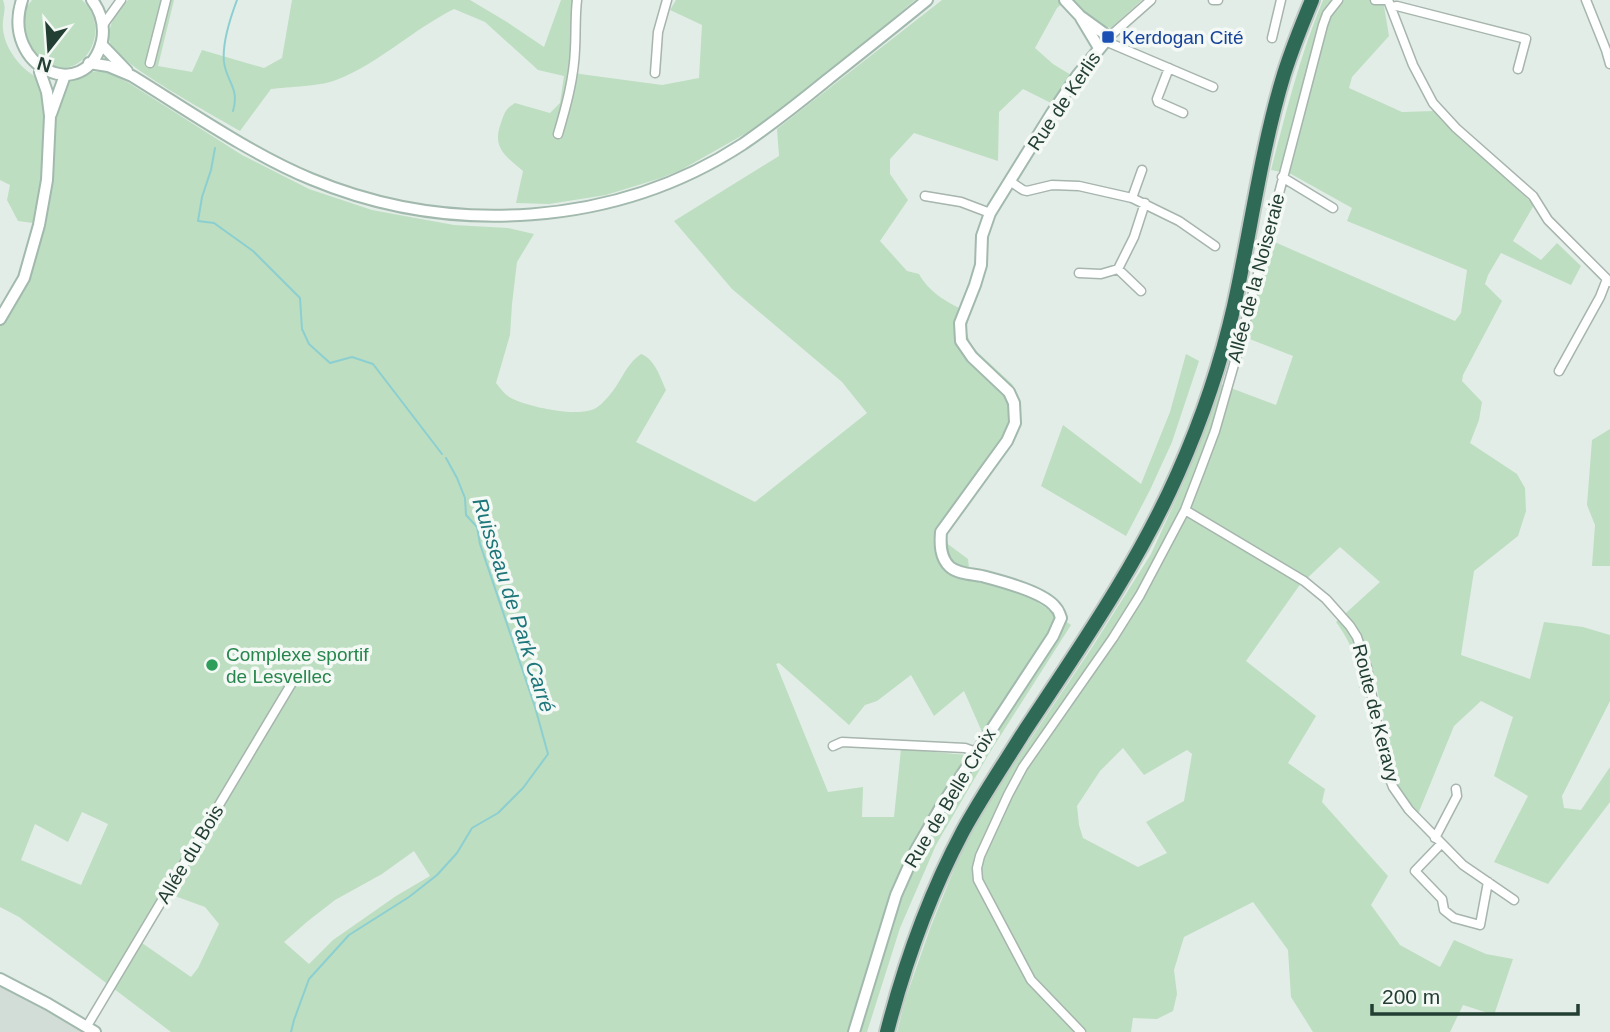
<svg xmlns="http://www.w3.org/2000/svg" width="1610" height="1032" font-family="Arial,sans-serif">
  <style>
    .built { fill: #d1ddd6 }
    .green { fill: #bddec1; fill-rule: evenodd }
    .lines { fill: none; stroke-linecap: round; stroke-linejoin: round }
    .stream { stroke: #8ccfd1; stroke-width: 2 }
    .street-casing { stroke: #a6b5ad; stroke-width: 11 }
    .secondary-casing { stroke: #a2b9ae; stroke-width: 14 }
    .highway-casing { stroke: #c1c9c6; stroke-width: 18 }
    .street { stroke: #fff; stroke-width: 8 }
    .secondary { stroke: #fff; stroke-width: 10 }
    .highway { stroke: #2f6a56; stroke-width: 14 }
    .transit-dot { fill: #1a4fb4; stroke: #f4f9f6; stroke-width: 2.5 }
    .leisure-dot { fill: #2e9e5b; stroke: #f4f9f6; stroke-width: 2.5 }
    .labels { text-anchor: middle; dominant-baseline: central; stroke-width: 7; stroke-linejoin: round; paint-order: stroke }
    .transit-label { font-size: 19px; fill: #164399; stroke: #f4f9f6; text-anchor: start }
    .street-label { font-size: 19px; fill: #233e33; stroke: #f4f9f6 }
    .leisure-label { font-size: 19px; fill: #27864d; stroke: #f4f9f6; text-anchor: start }
    .water-label { font-size: 21px; font-style: italic; fill: #1d767a; stroke: #f4f9f6 }
  </style>
  <rect width="100%" height="100%" fill="#e3ede7"/>
  <path class="built" d="M 0,986 L 60,1016 L 86,1032 L 0,1032 Z"/>
  <path class="green" d="M 0,0 L 3,0 C 6,8 4,12 3,21 C 2,28 4,36 6,42 C 10,52 17,62 25,69 C 30,74 37,76 40,83 C 54,109 39,193 33,223 L 18,221 L 7,200 L 10,185 L 0,180 Z
    M 32,0 L 82,0 C 111,26 89,77 50,67 C 41,65 33,57 26,52 L 23,12 Z
    M 128,0 L 174,0 L 158,66 L 192,72 L 202,50 L 264,68 L 282,58 L 292,0 L 470,0 L 507,22 L 544,47 L 561,0 L 573,0 L 570,70 L 580,74 L 662,85 L 699,78 L 702,25 L 670,10 L 676,0 L 915,0 L 810,90 L 750,131 L 681,170 L 661,178 L 606,195 L 549,204 L 516,203 L 523,171 C 504,155 491,147 502,120 C 505,111 507,108 515,103 L 550,113 L 560,103 L 564,76 L 538,70 L 485,22 L 454,9 C 412,30 380,63 336,80 C 322,86 288,87 271,89 L 240,131 C 215,116 119,65 110,43 C 105,29 118,9 128,0 Z
    M 942,0 L 1066,0 L 1057,8 L 1035,48 L 1053,64 L 1071,75 L 1051,103 L 1023,89 L 999,112 L 998,161 L 914,133 L 890,159 L 890,174 L 908,200 L 880,241 L 907,271 L 919,274 C 930,294 950,304 970,313 L 966,330 L 971,346 L 1013,385 L 1020,410 L 1017,428 L 947,530 L 945,542 L 968,559 L 970,577 L 1006,587 L 1033,599 L 1071,625 L 990,752 L 936,845 L 900,928 L 867,1032 L 171,1032 L 19,917 L 0,907 L 0,323 L 9,310 L 48,196 L 56,118 L 67,82 L 87,72 L 106,71 L 129,83 L 242,155 L 309,189 L 372,210 L 454,225 L 508,228 L 534,234 L 517,262 L 512,304 L 510,335 L 496,383 C 500,388 505,395 511,398 C 528,407 579,418 596,408 C 600,406 605,400 608,397 C 621,383 625,365 641,354 C 655,359 660,377 666,390 L 636,442 L 755,502 L 867,413 L 842,382 L 732,289 L 674,221 L 779,156 L 777,129 ZM 779,663 L 849,725 L 865,705 L 877,701 L 911,675 L 934,716 L 964,691 L 982,732 L 967,755 L 901,749 L 894,817 L 862,817 L 863,787 L 828,792 L 776,664 ZM 82,812 L 108,824 L 81,885 L 21,860 L 35,824 L 68,842 ZM 414,851 L 430,876 L 396,896 L 333,940 L 309,964 L 284,942 L 308,921 L 335,900 L 382,874 ZM 172,895 L 205,907 L 219,924 L 198,968 L 191,977 L 142,943 Z
    M 1070,0 L 1142,0 L 1111,28 L 1097,24 Z
    M 1323,0 L 1383,0 L 1389,36 L 1352,77 L 1349,88 L 1402,112 L 1435,111 L 1534,205 L 1513,241 L 1541,260 L 1557,243 L 1581,266 L 1571,285 L 1501,253 L 1488,275 L 1485,284 L 1502,301 L 1463,375 L 1462,381 L 1482,402 L 1479,420 L 1470,443 L 1517,474 L 1525,488 L 1526,511 L 1518,536 L 1474,571 L 1461,655 L 1530,679 L 1544,622 L 1583,627 L 1610,635 L 1610,701 L 1562,796 L 1564,808 L 1581,810 L 1610,767 L 1610,802 L 1548,884 L 1494,862 L 1528,796 L 1494,776 L 1513,717 L 1481,701 L 1454,726 L 1418,814 L 1397,786 L 1385,734 L 1376,681 L 1359,688 C 1356,659 1354,647 1336,622 L 1380,582 L 1340,547 L 1299,586 L 1246,661 L 1316,716 L 1288,763 L 1325,789 L 1322,802 L 1388,876 L 1371,905 L 1400,945 L 1440,967 L 1454,940 L 1486,954 L 1513,959 L 1494,1015 L 1463,1005 L 1450,1032 L 1313,1032 L 1291,997 L 1288,950 L 1253,902 L 1184,937 L 1174,970 L 1177,994 L 1173,1011 L 1157,1019 L 1133,1018 L 1131,1032 L 897,1032 L 905,1000 L 931,926 L 961,852 L 975,825 L 1008,773 L 1091,649 L 1151,554 L 1184,482 L 1220,384 L 1276,405 L 1293,356 L 1247,338 L 1270,240 L 1455,321 L 1461,313 L 1467,270 L 1347,221 L 1352,208 L 1291,174 L 1271,170 C 1286,112 1300,55 1323,0 ZM 1123,748 L 1144,775 L 1187,750 L 1192,754 L 1184,801 L 1146,822 L 1167,853 L 1138,867 L 1083,838 L 1079,825 L 1077,806 L 1100,771 Z
    M 1186,354 L 1199,361 L 1172,442 L 1150,490 L 1126,536 L 1041,486 L 1063,425 L 1141,484 L 1170,412 Z
    M 1610,429 L 1610,566 L 1592,566 L 1595,525 L 1587,505 L 1592,440 Z"/>
  <g class="lines">
    <path class="stream" d="M 233,111 C 240,88 226,81 224,62 C 222,44 231,16 237,0
      M 215,148 L 211,170 L 202,197 L 198,221 L 214,223 L 253,251 L 300,298 L 302,329 L 309,344 L 330,363 L 352,357 L 373,364 L 442,454
      M 291,1032 L 294,1020 L 309,979 L 349,935 L 409,897 L 437,875 L 457,853 L 472,828 L 498,813 L 523,788 L 548,754 L 535,707 L 480,544 L 477,527 L 466,515 L 465,498 L 457,478 L 446,458"/>
    <g class="street-casing">
      <path id="street" d="M 1213,0 L 1218,0
        M 1375,0 L 1384,0
        M 1388,0 L 1413,65 L 1433,103 L 1456,128 L 1533,196 L 1548,220 L 1610,282
        M 1586,0 L 1606,50 L 1610,64
        M 1392,7 L 1397,6 L 1526,39 L 1518,69
        M 103,25 L 121,0
        M 1109,37 L 1151,0
        M 1272,38 L 1281,0
        M 1105,41 L 1213,87
        M 150,63 L 166,0
        M 1169,68 L 1157,99 L 1158,102 L 1183,113
        M 655,73 L 658,32 L 667,0
        M 558,134 C 566,107 574,78 575,49 C 576,33 575,16 577,0
        M 1282,177 L 1333,208
        M 1011,182 L 1023,190 L 1027,191 L 1052,185 L 1079,186 L 1132,198 L 1179,221 L 1215,246
        M 925,196 L 961,202 L 990,213
        M 1132,198 L 1142,170
        M 1118,269 L 1141,291
        M 1079,273 L 1101,274 L 1118,269 L 1134,237 L 1145,203
        M 1559,371 L 1600,297 L 1607,279
        M 1185,510 L 1304,581 L 1326,599 L 1350,626 L 1357,637 L 1367,668 L 1384,763 L 1393,787 L 1409,810 L 1463,865 L 1514,900
        M 833,746 L 842,742 L 965,748 L 976,752
        M 1435,838 L 1457,796 L 1456,789
        M 1441,844 L 1415,871 L 1442,899 L 1444,910 L 1454,918 L 1480,925 L 1488,882
        M 87,1026 L 293,681
        M 1081,1032 L 1031,980 L 978,880 L 977,868 L 980,856 L 1008,795 L 1023,767 L 1113,638 L 1140,595 L 1185,510 L 1200,471 L 1215,431 L 1237,354 L 1323,25 L 1327,14 L 1338,0"/>
    </g>
    <g class="secondary-casing">
      <path id="secondary" d="M 22,0 C 0,68 86,106 102,41 C 105,25 101,12 92,0
        M 1081,18 L 1099,48
        M 101,44 L 127,71
        M 89,63 L 108,66 L 132,76 C 189,111 249,153 311,179 C 450,237 616,227 743,144 C 772,124 800,102 827,80 C 861,53 894,27 927,0
        M 51,114 L 65,75
        M 0,319 L 24,278 L 39,225 L 47,180 L 50,116 L 47,92 L 40,72
        M 0,979 L 48,1004 L 95,1032
        M 854,1032 L 896,895 L 916,850 L 942,805 L 1053,636 L 1061,618 C 1060,615 1058,609 1056,608 C 1045,592 1001,581 982,576 C 972,574 958,574 950,567 C 940,558 940,544 941,532 L 1007,441 L 1015,423 L 1014,403 L 1009,392 L 972,357 L 961,341 L 960,323 L 975,285 L 981,265 L 982,236 L 990,213 L 1052,113 L 1077,76 L 1109,37 L 1080,16 L 1065,0"/>
    </g>
    <g class="highway-casing">
      <path id="highway" d="M 887,1032 C 905,962 929,895 963,831 C 981,798 1002,767 1022,735 C 1078,650 1137,566 1178,473 C 1202,419 1221,363 1234,306 C 1251,229 1261,150 1284,74 C 1292,49 1302,24 1312,0"/>
    </g>
    <use href="#street" class="street"/>
    <use href="#secondary" class="secondary"/>
    <use href="#highway" class="highway"/>
  </g>
  <rect class="transit-dot" x="1101" y="30" width="14" height="14" rx="3.5"/>
  <circle class="leisure-dot" cx="212" cy="665" r="7"/>
  <g class="labels">
    <g class="transit-label">
      <text x="1122" y="37">Kerdogan Cité</text>
    </g>
    <g class="street-label">
      <text transform="translate(1064 101) rotate(-56)">Rue de Kerlis</text>
      <text transform="translate(1256 278) rotate(-75)">Allée de la Noiseraie</text>
      <text transform="translate(1376 713) rotate(76)">Route de Keravy</text>
      <text transform="translate(950 798) rotate(-59)">Rue de Belle Croix</text>
      <text transform="translate(190 854) rotate(-59)">Allée du Bois</text>
    </g>
    <g class="leisure-label">
      <text x="226" y="654">Complexe sportif<tspan x="226" dy="22">de Lesvellec</tspan></text>
    </g>
    <g class="water-label">
      <text transform="translate(514 605) rotate(72)">Ruisseau de Park Carré</text>
    </g>
  </g>
  <g transform="translate(49 49) rotate(197)" stroke="#f4f9f6" stroke-width="5" paint-order="stroke">
  <path d="M0-5L12 26L0 18L-12 26Z" fill="#233e33"/>
  <text y="-10" font-size="19" font-weight="bold" text-anchor="middle" fill="#233e33">N</text>
  </g>
  <path d="M1372 1004v10h206v-10" fill="none" stroke="#233e33" stroke-width="3.5"/>
  <text x="1382" y="1004" font-size="21" fill="#233e33" stroke="#f4f9f6" stroke-width="5" paint-order="stroke">200 m</text>
</svg>
